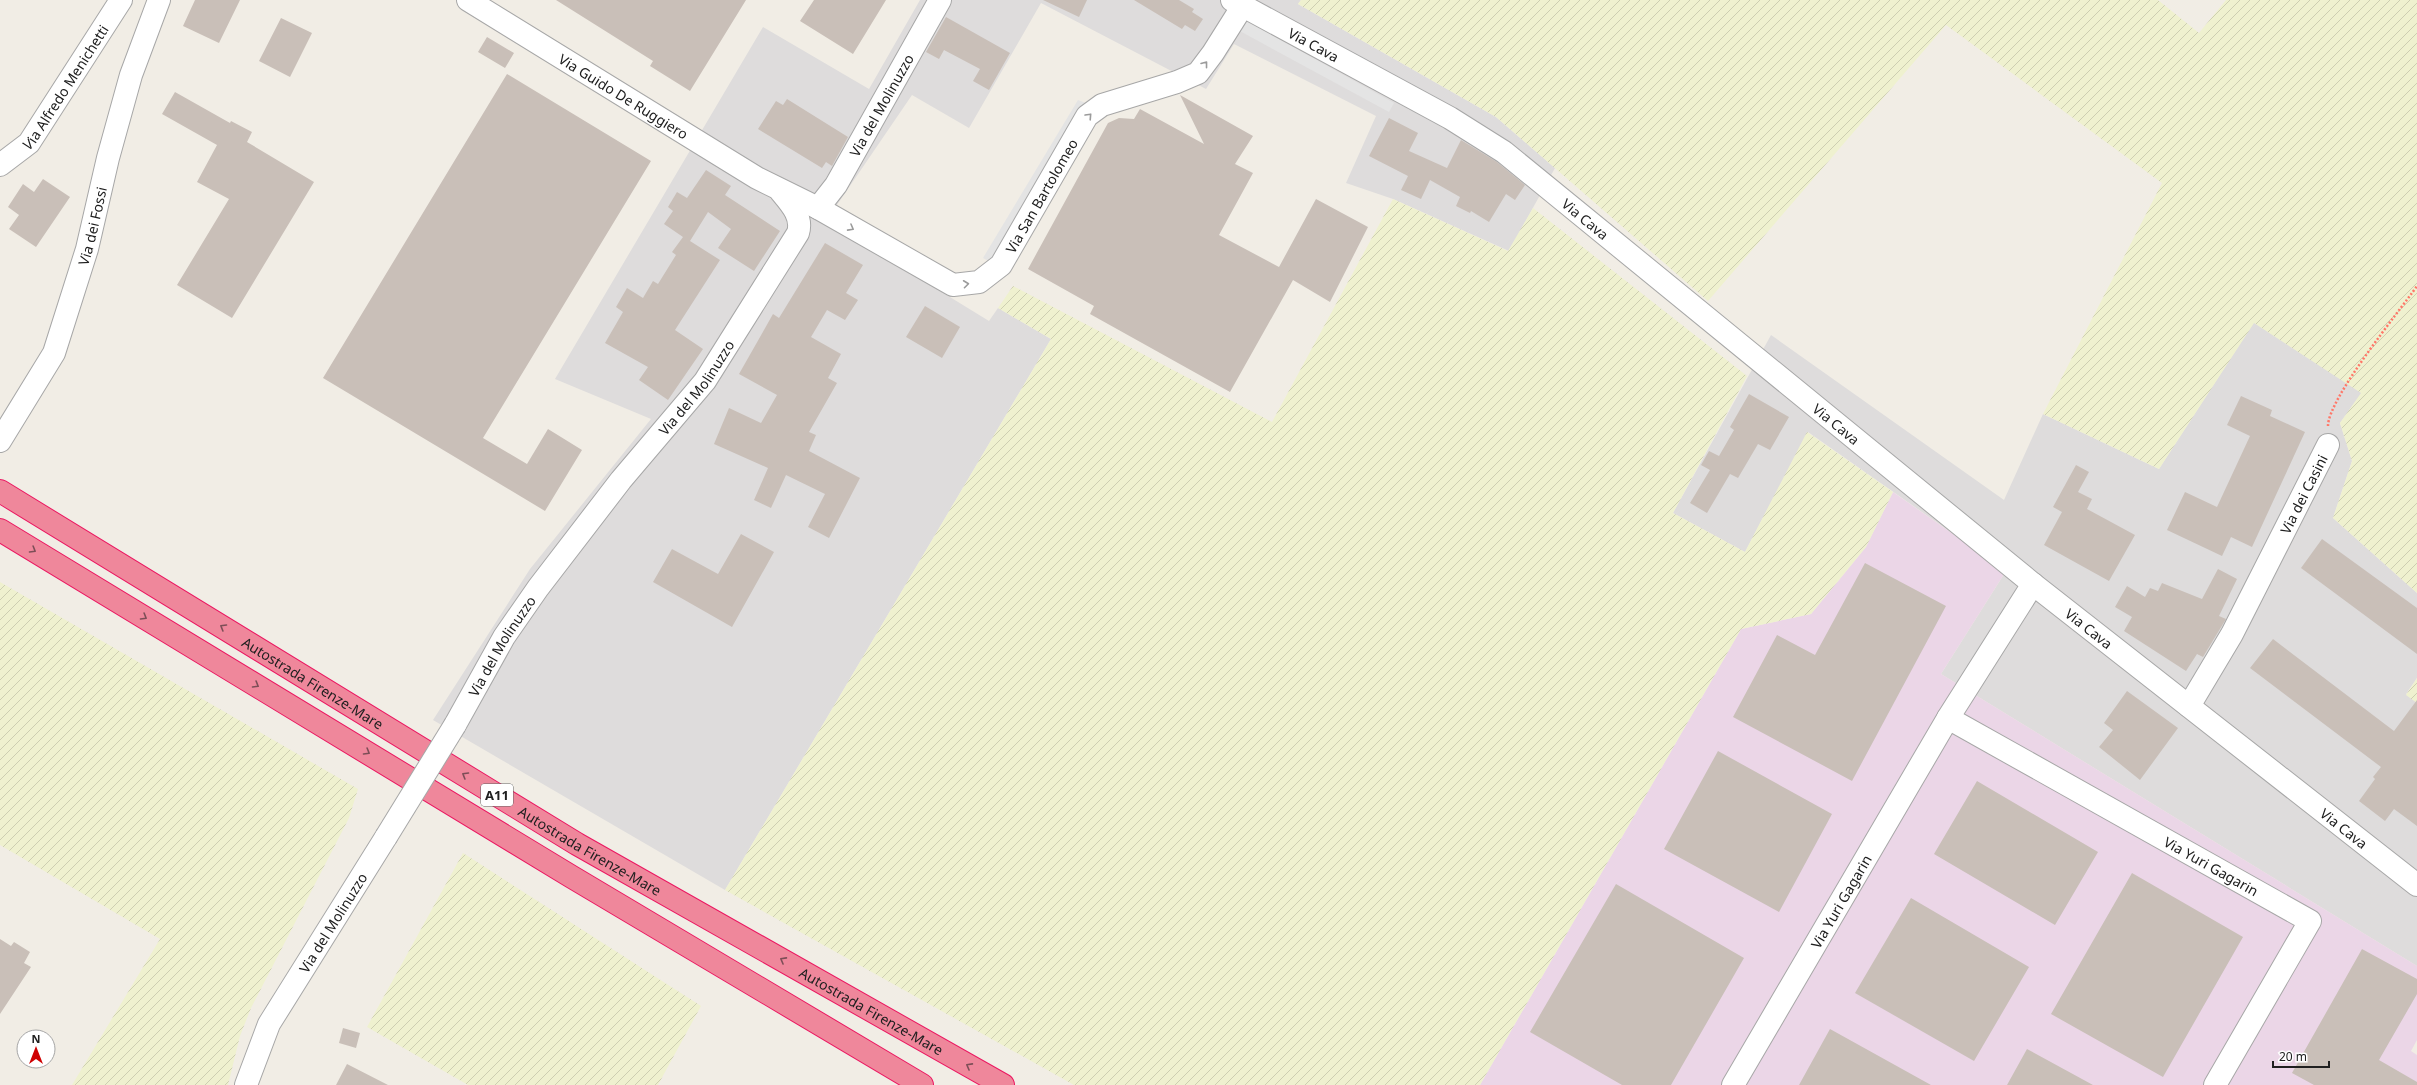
<svg xmlns="http://www.w3.org/2000/svg" width="2417" height="1085" font-family="'Noto Sans',sans-serif">
  <style>
    .residential { fill: #dedcdc }
    .industrial { fill: #ebd6e7 }
    .farmland { fill: url(#farmland-furrows) }
    .parking { fill: #e4e4e4 }
    .building { fill: #c9bfb8 }
    .lines { fill: none; stroke-linecap: round; stroke-linejoin: round }
    .minor-casing { stroke: #a7a7a7; stroke-width: 24 }
    .highway-casing { stroke: #eb1761; stroke-width: 24 }
    .path { stroke: #ff7768; stroke-width: 2.5; stroke-dasharray: 2 2; stroke-linecap: butt }
    .minor { stroke: #fff; stroke-width: 22 }
    .highway { stroke: #ef879b; stroke-width: 22 }
    .minor-bridge-casing { stroke: #a7a7a7; stroke-width: 24; stroke-linecap: butt }
    .minor-bridge { stroke: #fff; stroke-width: 22 }
    .oneway { stroke: #9b9b9b }
    .oneway2 { stroke: #7d4e57 }
    .labels { text-anchor: middle; dominant-baseline: central; stroke-width: 3.5; stroke-linejoin: round; paint-order: stroke }
    .shield { fill: #fff; stroke: #636363; stroke-width: 1 }
    .shield-label { font-size: 13px; font-weight: bold; fill: #202020 }
    .street-label { font-size: 14px; fill: #202020; stroke: #fff }
  </style>
  <defs>
    <pattern id="farmland-furrows" width="10" height="10" patternUnits="userSpaceOnUse"><rect width="10" height="10" fill="#eff1cf"/><path d="M-1 1l2-2M0 10L10 0M9 11l2-2" fill="none" stroke="#cdceb1"/></pattern>
  </defs>
  <rect width="100%" height="100%" fill="#f1ede5"/>
  <path class="residential" d="M 920,0 L 1301,0 L 1298,4 L 1496,117 L 1555,168 L 1509,251 L 1393,199 L 1346,183 L 1376,116 L 1234,44 L 1206,89 L 1041,3 L 969,128 L 912,95 L 826,221 L 989,321 L 998,308 L 1051,339 L 725,890 L 433,720 L 530,569 L 651,419 L 555,379 L 763,27 L 869,89 Z
    M 2254,322 L 2362,393 L 2340,423 L 2352,461 L 2333,518 L 2417,593 L 2417,678 L 2406,694 L 2417,703 L 2417,966 L 1941,674 L 2006,571 L 1808,432 L 1745,552 L 1673,513 L 1771,335 L 2004,500 L 2043,414 L 2159,469 Z"/>
  <path class="industrial" d="M 1893,492 L 2006,571 L 1941,674 L 2417,966 L 2417,1040 L 2411,1051 L 2417,1055 L 2417,1085 L 1480,1085 L 1741,629 L 1811,614 L 1866,547 Z"/>
  <path class="farmland" d="M 1301,0 L 2158,0 L 2199,33 L 2226,0 L 2417,0 L 2417,593 L 2333,518 L 2352,461 L 2340,423 L 2361,393 L 2254,323 L 2159,469 L 2043,414 L 2162,183 L 1946,25 L 1708,301 L 1496,117 L 1298,4 Z
    M 1393,199 L 1508,251 L 1533,208 L 1747,376 L 1673,513 L 1745,552 L 1807,432 L 1893,492 L 1866,547 L 1811,614 L 1741,629 L 1480,1085 L 1074,1085 L 725,890 L 1051,339 L 998,308 L 1013,286 L 1272,422 Z
    M 0,582 L 358,789 L 349,818 L 251,1008 L 240,1036 L 228,1085 L 72,1085 L 160,939 L 0,845 Z
    M 2417,678 L 2417,703 L 2406,695 Z
    M 463,853 L 701,1006 L 658,1085 L 468,1085 L 367,1027 Z"/>
  <path class="parking" d="M 1245,20 L 1394,103 L 1389,112 L 1238,30 Z
    M 1078,100 L 1091,105 L 994,264 L 983,258 Z"/>
  <path class="building" d="M 195,0 L 240,0 L 219,43 L 183,26 Z
    M 556,0 L 746,0 L 690,91 L 650,66 L 653,61 Z
    M 814,0 L 886,0 L 853,54 L 800,21 Z
    M 1043,0 L 1087,0 L 1079,17 Z
    M 1134,0 L 1179,0 L 1194,9 L 1192,12 L 1203,19 L 1195,31 L 1185,25 L 1182,29 Z
    M 946,17 L 1010,53 L 989,90 L 973,81 L 980,69 L 944,50 L 939,59 L 926,52 Z
    M 281,18 L 312,33 L 290,77 L 259,61 Z
    M 487,37 L 514,53 L 505,68 L 478,52 Z
    M 507,74 L 651,161 L 483,438 L 527,464 L 548,429 L 582,450 L 545,511 L 323,378 Z
    M 175,92 L 230,123 L 231,121 L 252,132 L 247,142 L 314,182 L 232,318 L 177,285 L 229,199 L 197,182 L 217,145 L 162,114 Z
    M 1180,95 L 1253,136 L 1235,164 L 1253,173 L 1219,235 L 1279,267 L 1316,199 L 1368,227 L 1330,302 L 1293,280 L 1230,392 L 1090,314 L 1094,306 L 1028,269 L 1108,123 L 1119,118 L 1134,119 L 1140,109 L 1204,144 Z
    M 787,99 L 848,137 L 832,166 L 826,162 L 822,168 L 758,129 L 776,101 L 783,105 Z
    M 1389,118 L 1418,133 L 1409,151 L 1447,168 L 1461,140 L 1497,162 L 1525,185 L 1515,200 L 1506,194 L 1489,222 L 1471,211 L 1470,213 L 1456,206 L 1460,197 L 1430,180 L 1421,199 L 1401,190 L 1408,176 L 1369,156 Z
    M 706,170 L 731,186 L 725,195 L 780,231 L 754,271 L 718,248 L 731,229 L 708,212 L 690,241 L 720,260 L 675,330 L 703,349 L 668,400 L 639,380 L 648,367 L 605,343 L 623,312 L 616,307 L 627,288 L 643,298 L 653,281 L 658,284 L 676,255 L 672,252 L 683,237 L 664,224 L 673,211 L 668,207 L 677,192 L 687,198 Z
    M 43,179 L 70,197 L 36,247 L 9,229 L 19,215 L 8,207 L 23,184 L 34,192 Z
    M 825,243 L 863,265 L 846,293 L 858,300 L 845,320 L 827,310 L 811,337 L 841,354 L 828,378 L 837,383 L 809,432 L 816,435 L 809,451 L 860,478 L 829,538 L 808,527 L 825,494 L 786,475 L 771,508 L 754,500 L 768,468 L 714,444 L 729,408 L 761,423 L 777,395 L 739,374 L 773,314 L 779,318 Z
    M 925,306 L 960,327 L 942,358 L 906,337 Z
    M 1749,394 L 1789,417 L 1770,450 L 1758,444 L 1738,478 L 1730,474 L 1707,513 L 1690,503 L 1710,470 L 1701,465 L 1709,451 L 1719,456 L 1734,430 L 1730,427 Z
    M 2241,396 L 2272,410 L 2270,416 L 2305,432 L 2252,547 L 2231,537 L 2222,556 L 2167,530 L 2185,492 L 2217,507 L 2250,436 L 2227,425 Z
    M 2076,465 L 2089,472 L 2078,492 L 2092,499 L 2087,509 L 2135,535 L 2109,581 L 2044,545 L 2062,512 L 2053,507 Z
    M 741,534 L 774,552 L 732,627 L 653,582 L 672,549 L 718,574 Z
    M 2322,539 L 2417,608 L 2417,654 L 2301,568 Z
    M 1865,563 L 1946,606 L 1852,781 L 1733,717 L 1777,635 L 1815,655 Z
    M 2218,569 L 2237,579 L 2219,616 L 2226,619 L 2203,657 L 2197,654 L 2186,671 L 2124,631 L 2132,617 L 2115,607 L 2127,586 L 2145,597 L 2150,588 L 2158,591 L 2162,583 L 2202,599 Z
    M 2273,639 L 2394,731 L 2417,700 L 2417,826 L 2394,809 L 2385,821 L 2359,801 L 2375,779 L 2373,777 L 2381,767 L 2250,668 Z
    M 2127,691 L 2178,728 L 2140,780 L 2099,747 L 2113,730 L 2104,723 Z
    M 1718,751 L 1832,814 L 1779,912 L 1664,849 Z
    M 1977,781 L 2098,852 L 2055,925 L 1934,854 Z
    M 2132,873 L 2243,937 L 2163,1077 L 2051,1014 Z
    M 1616,884 L 1744,958 L 1671,1085 L 1622,1085 L 1530,1032 Z
    M 1911,898 L 2029,967 L 1974,1061 L 1855,993 Z
    M 0,939 L 11,946 L 14,942 L 30,952 L 24,963 L 31,967 L 0,1014 Z
    M 2362,949 L 2417,979 L 2417,994 L 2379,1060 L 2417,1082 L 2417,1085 L 2314,1085 L 2292,1073 Z
    M 343,1028 L 360,1033 L 356,1048 L 339,1043 Z
    M 1830,1029 L 1931,1085 L 1799,1085 Z
    M 2027,1049 L 2093,1085 L 2007,1085 Z
    M 347,1064 L 388,1085 L 336,1085 Z"/>
  <g class="lines">
    <g class="minor-casing">
      <g id="minor">
        <path id="s1" d="M 468,0 L 757,178 L 818,208 L 953,285 L 979,282 L 1001,265 L 1087,116 L 1102,105 L 1177,82 L 1198,73 L 1213,53 L 1242,7"/>
        <path id="s2" d="M 1232,0 L 1450,118 L 1504,152 L 2033,584 L 2417,885"/>
        <path id="s3" d="M 0,165 L 29,143 L 121,0"/>
        <path id="s4" d="M 818,208 L 836,185 L 940,0"/>
        <path id="s5" d="M 0,441 L 54,353 L 87,249 L 108,158 L 131,75 L 159,0"/>
        <path id="s6" d="M 2189,706 L 2232,634 L 2328,445"/>
        <path id="s7" d="M 1948,718 L 2310,921 L 2215,1085"/>
        <path id="s8" d="M 455,725 L 504,637 L 538,588 L 621,480 L 705,381 L 798,233 C 803,217 791,204 781,192"/>
        <path id="s9" d="M 246,1085 L 269,1024 L 386,837"/>
        <path id="s10" d="M 1733,1085 L 1948,718 L 2033,584"/>
      </g>
    </g>
    <g class="highway-casing">
      <g id="highway">
        <path id="s11" d="M 0,491 L 577,844 L 1003,1085"/>
        <path d="M 0,530 L 572,877 L 922,1085"/>
      </g>
    </g>
    <path class="path" d="M 2328,426 C 2328,399 2398,313 2417,286"/>
    <use href="#minor" class="minor"/>
    <use href="#highway" class="highway"/>
    <g class="minor-bridge-casing">
      <path id="minor-bridge" d="M 386,837 L 455,725"/>
    </g>
    <use href="#minor-bridge" class="minor-bridge"/>
  </g>
  <defs><path id="oneway-chevron" d="M-2-3.5L2.5 0L-2 3.5" fill="none" stroke-width="1.6" stroke-linecap="round" stroke-linejoin="round"/></defs>
  <g class="oneway">
    <use href="#oneway-chevron" transform="translate(1205 64) rotate(-52)"/>
    <use href="#oneway-chevron" transform="translate(1089 116) rotate(-47)"/>
    <use href="#oneway-chevron" transform="translate(851 228) rotate(29)"/>
    <use href="#oneway-chevron" transform="translate(966 284) rotate(-7)"/>
  </g>
  <g class="oneway2">
    <use href="#oneway-chevron" transform="translate(33 550) rotate(31)"/>
    <use href="#oneway-chevron" transform="translate(144 617) rotate(31)"/>
    <use href="#oneway-chevron" transform="translate(223 627) rotate(-149)"/>
    <use href="#oneway-chevron" transform="translate(256 685) rotate(31)"/>
    <use href="#oneway-chevron" transform="translate(367 752) rotate(31)"/>
    <use href="#oneway-chevron" transform="translate(465 775) rotate(-149)"/>
    <use href="#oneway-chevron" transform="translate(783 960) rotate(-151)"/>
    <use href="#oneway-chevron" transform="translate(969 1066) rotate(-151)"/>
  </g>
  <g class="labels">
    <rect class="shield" x="481" y="784" width="32" height="22" rx="3"/>
    <g class="shield-label">
      <text x="497" y="795">A11</text>
    </g>
    <g class="street-label">
      <text stroke="none"><textPath href="#s2" startOffset="93">Via Cava</textPath></text>
      <text stroke="none"><textPath href="#s3" startOffset="103">Via Alfredo Menichetti</textPath></text>
      <text stroke="none"><textPath href="#s1" startOffset="183">Via Guido De Ruggiero</textPath></text>
      <text stroke="none"><textPath href="#s4" startOffset="121">Via del Molinuzzo</textPath></text>
      <text stroke="none"><textPath href="#s1" startOffset="697">Via San Bartolomeo</textPath></text>
      <text stroke="none"><textPath href="#s2" startOffset="417">Via Cava</textPath></text>
      <text stroke="none"><textPath href="#s5" startOffset="236">Via dei Fossi</textPath></text>
      <text stroke="none"><textPath href="#s8" startOffset="416">Via del Molinuzzo</textPath></text>
      <text stroke="none"><textPath href="#s2" startOffset="741">Via Cava</textPath></text>
      <text stroke="none"><textPath href="#s6" startOffset="241">Via dei Casini</textPath></text>
      <text stroke="none"><textPath href="#s2" startOffset="1066">Via Cava</textPath></text>
      <text stroke="none"><textPath href="#s8" startOffset="92">Via del Molinuzzo</textPath></text>
      <text stroke="none"><textPath href="#s11" startOffset="367">Autostrada Firenze-Mare</textPath></text>
      <text stroke="none"><textPath href="#s2" startOffset="1390">Via Cava</textPath></text>
      <text stroke="none"><textPath href="#s11" startOffset="691">Autostrada Firenze-Mare</textPath></text>
      <text stroke="none"><textPath href="#s7" startOffset="302">Via Yuri Gagarin</textPath></text>
      <text stroke="none"><textPath href="#s10" startOffset="213">Via Yuri Gagarin</textPath></text>
      <text stroke="none"><textPath href="#s9" startOffset="185">Via del Molinuzzo</textPath></text>
      <text stroke="none"><textPath href="#s11" startOffset="1015">Autostrada Firenze-Mare</textPath></text>
    </g>
  </g>
  <g transform="translate(36 1049)"><circle r="19" fill="#ffffff" stroke="#a6a6a6"/>
  <path d="M0-3L7 15L0 10L-7 15Z" fill="#cf0001"/>
  <text y="-6" font-size="11" font-weight="bold" text-anchor="middle" fill="#202020">N</text>
  </g>
  <path d="M2273 1061v6h56v-6" fill="none" stroke="#202020" stroke-width="2"/>
  <text x="2279" y="1061" font-size="12" fill="#202020" stroke="#ffffff" stroke-width="3" paint-order="stroke">20 m</text>
</svg>
